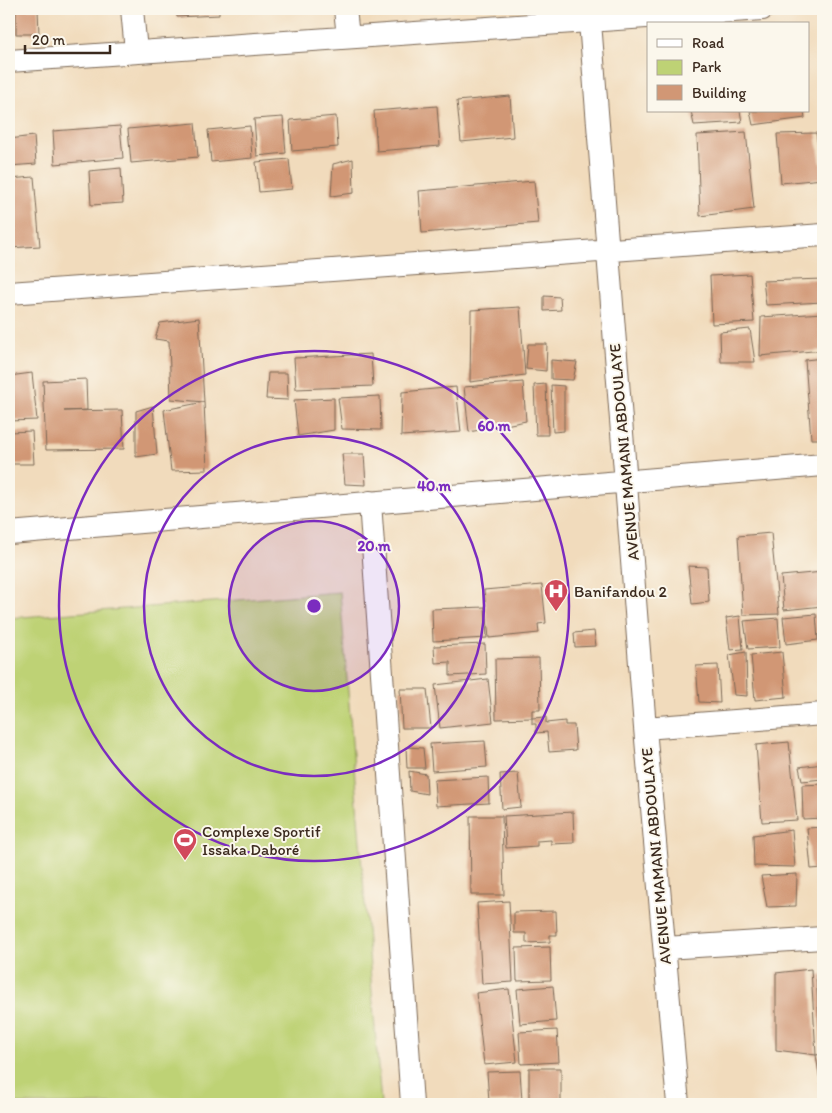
<svg xmlns="http://www.w3.org/2000/svg" width="832" height="1113" font-family="Itim,sans-serif">
  <style>
    .green { fill: #bed275; stroke: #7c7e4a }
    .building { fill: #d19775 }
    .lines { fill: none; stroke-linecap: round; stroke-linejoin: round }
    .minor-casing { stroke: #7b6855; stroke-width: 24 }
    .minor { stroke: #fff; stroke-width: 22 }
    .ring { fill: none; stroke: #7b2cbf; stroke-width: 2.5 }
    .labels { text-anchor: middle; dominant-baseline: central; stroke-width: 4; stroke-linejoin: round; paint-order: stroke }
    .street-label { font-size: 16px; fill: #3b2a1e; stroke: #fbf7ec }
    .poi-label { font-size: 16px; fill: #3b2a1e; stroke: #fbf7ec; text-anchor: start }
    .centre { fill: #7b2cbf; stroke: #fbf7ec; stroke-width: 2.5 }
    .ring-label { font-size: 15px; text-anchor: middle; font-weight: bold; fill: #7b2cbf; stroke: #fbf7ec; stroke-width: 4; stroke-linejoin: round; paint-order: stroke }
  </style>
  <rect width="100%" height="100%" fill="#fbf7ec"/>
  <filter id="ink" filterUnits="userSpaceOnUse"><feTurbulence type="fractalNoise" baseFrequency=".02" numOctaves="2"/><feDisplacementMap in="SourceGraphic" scale="10" xChannelSelector="R" yChannelSelector="G"/><feConvolveMatrix kernelMatrix="1 2 1 2 8 2 1 2 1" color-interpolation-filters="sRGB"/></filter>
  <filter id="wash" filterUnits="userSpaceOnUse"><feTurbulence type="fractalNoise" baseFrequency=".0096" numOctaves="4" result="noise"/><feDisplacementMap in="SourceGraphic" scale="20" xChannelSelector="R" yChannelSelector="G"/><feGaussianBlur stdDeviation="1.12" result="paint"/><feColorMatrix in="noise" values="0 0 0 0 0 0 0 0 0 0 0 0 0 0 0 0 0 1.4 0 .05"/><feComposite in="paint" operator="in"/></filter>
  <g filter="url(#wash)">
    <rect width="100%" height="100%" fill="#f1dbbc"/>
    <path class="green" d="M 340,592 L 381,1104 L 9,1104 L 9,618 Z"/>
    <g id="blocks">
      <path class="building" d="M 16,9 L 38,9 L 39,34 L 16,34 Z
        M 176,9 L 219,9 L 219,15 L 177,17 Z
        M 510,96 L 513,137 L 461,142 L 457,101 Z
        M 437,106 L 440,146 L 377,151 L 374,111 Z
        M 691,111 L 740,111 L 742,122 L 694,125 Z
        M 750,111 L 804,111 L 805,118 L 753,125 Z
        M 336,116 L 338,147 L 292,151 L 290,120 Z
        M 283,117 L 286,153 L 257,156 L 254,119 Z
        M 195,123 L 198,157 L 131,163 L 128,129 Z
        M 120,126 L 123,158 L 55,164 L 53,131 Z
        M 250,126 L 252,158 L 211,162 L 208,130 Z
        M 746,132 L 754,209 L 700,216 L 697,135 Z
        M 816,133 L 823,179 L 781,183 L 777,134 Z
        M 34,136 L 36,164 L 9,166 L 9,139 Z
        M 289,159 L 292,189 L 259,192 L 256,162 Z
        M 353,159 L 354,193 L 331,196 L 333,164 Z
        M 121,168 L 123,203 L 91,205 L 89,171 Z
        M 34,177 L 40,246 L 9,248 L 9,179 Z
        M 534,181 L 538,223 L 422,233 L 419,191 Z
        M 750,274 L 754,322 L 712,324 L 710,276 Z
        M 823,279 L 823,302 L 766,305 L 763,281 Z
        M 544,296 L 560,297 L 561,310 L 544,311 Z
        M 520,307 L 525,375 L 470,382 L 471,310 Z
        M 823,313 L 823,350 L 760,356 L 761,317 Z
        M 199,318 L 204,402 L 171,399 L 169,341 L 155,339 L 160,323 Z
        M 750,329 L 755,362 L 721,362 L 720,332 Z
        M 528,344 L 547,344 L 546,371 L 526,369 Z
        M 371,354 L 373,386 L 296,389 L 294,358 Z
        M 823,358 L 823,439 L 811,439 L 805,360 Z
        M 551,360 L 577,362 L 573,380 L 551,379 Z
        M 32,373 L 37,420 L 9,421 L 9,376 Z
        M 268,373 L 287,373 L 288,400 L 266,399 Z
        M 86,379 L 87,410 L 64,411 L 122,410 L 124,449 L 46,450 L 43,381 Z
        M 523,382 L 526,421 L 469,432 L 464,387 Z
        M 546,384 L 548,435 L 536,435 L 534,385 Z
        M 551,385 L 564,386 L 564,431 L 553,432 Z
        M 456,387 L 461,432 L 401,436 L 402,392 Z
        M 380,396 L 381,430 L 342,429 L 338,398 Z
        M 334,398 L 334,430 L 298,436 L 294,400 Z
        M 204,402 L 207,470 L 171,471 L 164,410 Z
        M 153,406 L 157,454 L 136,457 L 136,411 Z
        M 32,431 L 34,464 L 9,464 L 9,432 Z
        M 342,454 L 364,454 L 366,485 L 345,484 Z
        M 771,533 L 779,614 L 743,615 L 738,536 Z
        M 688,566 L 707,567 L 709,602 L 692,604 Z
        M 823,572 L 823,606 L 784,610 L 781,576 Z
        M 542,585 L 546,623 L 538,624 L 539,633 L 489,638 L 484,590 Z
        M 485,607 L 487,638 L 433,641 L 432,609 Z
        M 816,614 L 818,640 L 786,644 L 783,617 Z
        M 740,616 L 743,649 L 730,650 L 726,618 Z
        M 778,618 L 780,647 L 748,649 L 744,621 Z
        M 594,631 L 596,646 L 575,647 L 574,633 Z
        M 485,644 L 486,674 L 450,676 L 450,662 L 435,663 L 434,646 Z
        M 746,652 L 747,696 L 734,695 L 729,655 Z
        M 782,652 L 786,697 L 755,700 L 751,655 Z
        M 539,658 L 540,710 L 532,710 L 532,718 L 496,719 L 495,659 Z
        M 718,665 L 720,703 L 699,702 L 696,666 Z
        M 488,679 L 493,722 L 440,728 L 435,685 Z
        M 400,689 L 427,689 L 431,728 L 402,728 Z
        M 546,717 L 546,723 L 565,721 L 565,725 L 574,725 L 576,750 L 549,752 L 547,732 L 536,733 L 536,724 L 532,724 L 532,718 Z
        M 485,741 L 487,767 L 432,771 L 430,744 Z
        M 789,742 L 797,820 L 762,822 L 756,745 Z
        M 406,747 L 423,748 L 425,768 L 407,768 Z
        M 823,764 L 823,779 L 802,781 L 799,767 Z
        M 409,771 L 426,774 L 427,794 L 410,791 Z
        M 518,773 L 521,807 L 502,809 L 500,774 Z
        M 488,777 L 489,803 L 436,806 L 434,780 Z
        M 823,784 L 823,818 L 803,819 L 802,785 Z
        M 573,812 L 574,843 L 551,844 L 551,840 L 537,841 L 537,846 L 506,848 L 504,816 Z
        M 470,816 L 502,816 L 504,895 L 471,895 Z
        M 823,827 L 823,868 L 811,869 L 807,828 Z
        M 792,830 L 795,867 L 754,866 L 753,835 Z
        M 797,874 L 796,906 L 767,907 L 761,876 Z
        M 509,901 L 513,982 L 482,984 L 477,903 Z
        M 556,911 L 557,935 L 550,935 L 550,942 L 526,943 L 526,933 L 514,933 L 514,912 Z
        M 550,947 L 551,980 L 517,981 L 516,948 Z
        M 811,969 L 816,1055 L 776,1050 L 776,973 Z
        M 823,974 L 823,1049 L 821,1049 L 816,975 Z
        M 553,986 L 556,1021 L 520,1024 L 517,989 Z
        M 509,989 L 517,1062 L 484,1065 L 476,993 Z
        M 557,1030 L 559,1062 L 521,1064 L 519,1032 Z
        M 823,1054 L 823,1094 L 822,1094 L 816,1055 Z
        M 529,1068 L 561,1068 L 561,1101 L 529,1101 Z
        M 520,1071 L 522,1101 L 489,1102 L 487,1072 Z"/>
    </g>
  </g>
  <g filter="url(#ink)">
    <use href="#blocks" fill-opacity="0" stroke="#7b6855" stroke-width="1"/>
    <g class="lines">
      <g class="minor-casing">
        <path id="minor" d="M 132,9 L 136,51
          M 345,9 L 348,37
          M 589,9 L 645,728 L 678,1104
          M 9,61 L 762,9
          M 9,293 L 823,235
          M 370,502 L 412,1104
          M 9,533 L 823,465
          M 645,728 L 823,714
          M 665,948 L 823,938"/>
      </g>
      <use href="#minor" class="minor"/>
    </g>
  </g>
  <circle cx="314" cy="606" r="85" fill="#7b2cbf" fill-opacity=".12"/>
  <g class="ring">
    <circle cx="314" cy="606" r="85"/>
    <circle cx="314" cy="606" r="170"/>
    <circle cx="314" cy="606" r="255"/>
  </g>
  <defs>
    <g id="hospital-pin" transform="scale(1.25)"><path d="M0 17L-7.5 6A9.5 9.5 0 1 1 7.5 6Z" fill="#d1495b" stroke="#fbf7ec"/><path d="M-5-5h3v3.5h4V-5h3V5h-3V1.5h-4V5h-3Z" fill="#fff"/></g>
    <g id="stadium-pin" transform="scale(1.25)"><path d="M0 17L-7.5 6A9.5 9.5 0 1 1 7.5 6Z" fill="#d1495b" stroke="#fbf7ec"/><path d="M0-5a6.5 5 0 1 0 0 10a6.5 5 0 1 0 0-10ZM-3.5-1.8h7v3.6h-7Z" fill="#fff"/></g>
  </defs>
  <g fill-rule="evenodd">
    <use href="#hospital-pin" x="556" y="591"/>
    <use href="#stadium-pin" x="185" y="840"/>
  </g>
  <g class="labels">
    <g class="street-label">
      <text transform="translate(624 452) rotate(-95)">AVENUE MAMANI ABDOULAYE</text>
      <text transform="translate(656 856) rotate(-95)">AVENUE MAMANI ABDOULAYE</text>
    </g>
    <g class="poi-label">
      <text x="574" y="591">Banifandou 2</text>
      <text x="202" y="831">Complexe Sportif<tspan x="202" dy="18">Issaka Daboré</tspan></text>
    </g>
  </g>
  <circle cx="314" cy="606" r="8" class="centre"/>
  <g class="ring-label">
    <text x="494" y="431">60 m</text>
    <text x="434" y="491">40 m</text>
    <text x="374" y="551">20 m</text>
  </g>
  <rect width="832" height="1113" fill="none" stroke="#fbf7ec" stroke-width="30"/>
  <rect x="647" y="22" width="162" height="90" fill="#fbf7ec" stroke="#aea59a"/>
  <rect x="657" y="39" width="25" height="8" fill="#ffffff" stroke="#aea59a"/>
  <text x="692" y="48" font-size="15" fill="#3b2a1e">Road</text>
  <rect x="657" y="60" width="25" height="15" fill="#bed275" stroke="#aea59a"/>
  <text x="692" y="72" font-size="15" fill="#3b2a1e">Park</text>
  <rect x="657" y="85" width="25" height="15" fill="#d19775" stroke="#aea59a"/>
  <text x="692" y="98" font-size="15" fill="#3b2a1e">Building</text>
  <path d="M25 45v8h85v-8" fill="none" stroke="#3b2a1e" stroke-width="2.5"/>
  <text x="32" y="45" font-size="15" fill="#3b2a1e" stroke="#fbf7ec" stroke-width="4" paint-order="stroke">20 m</text>
</svg>
